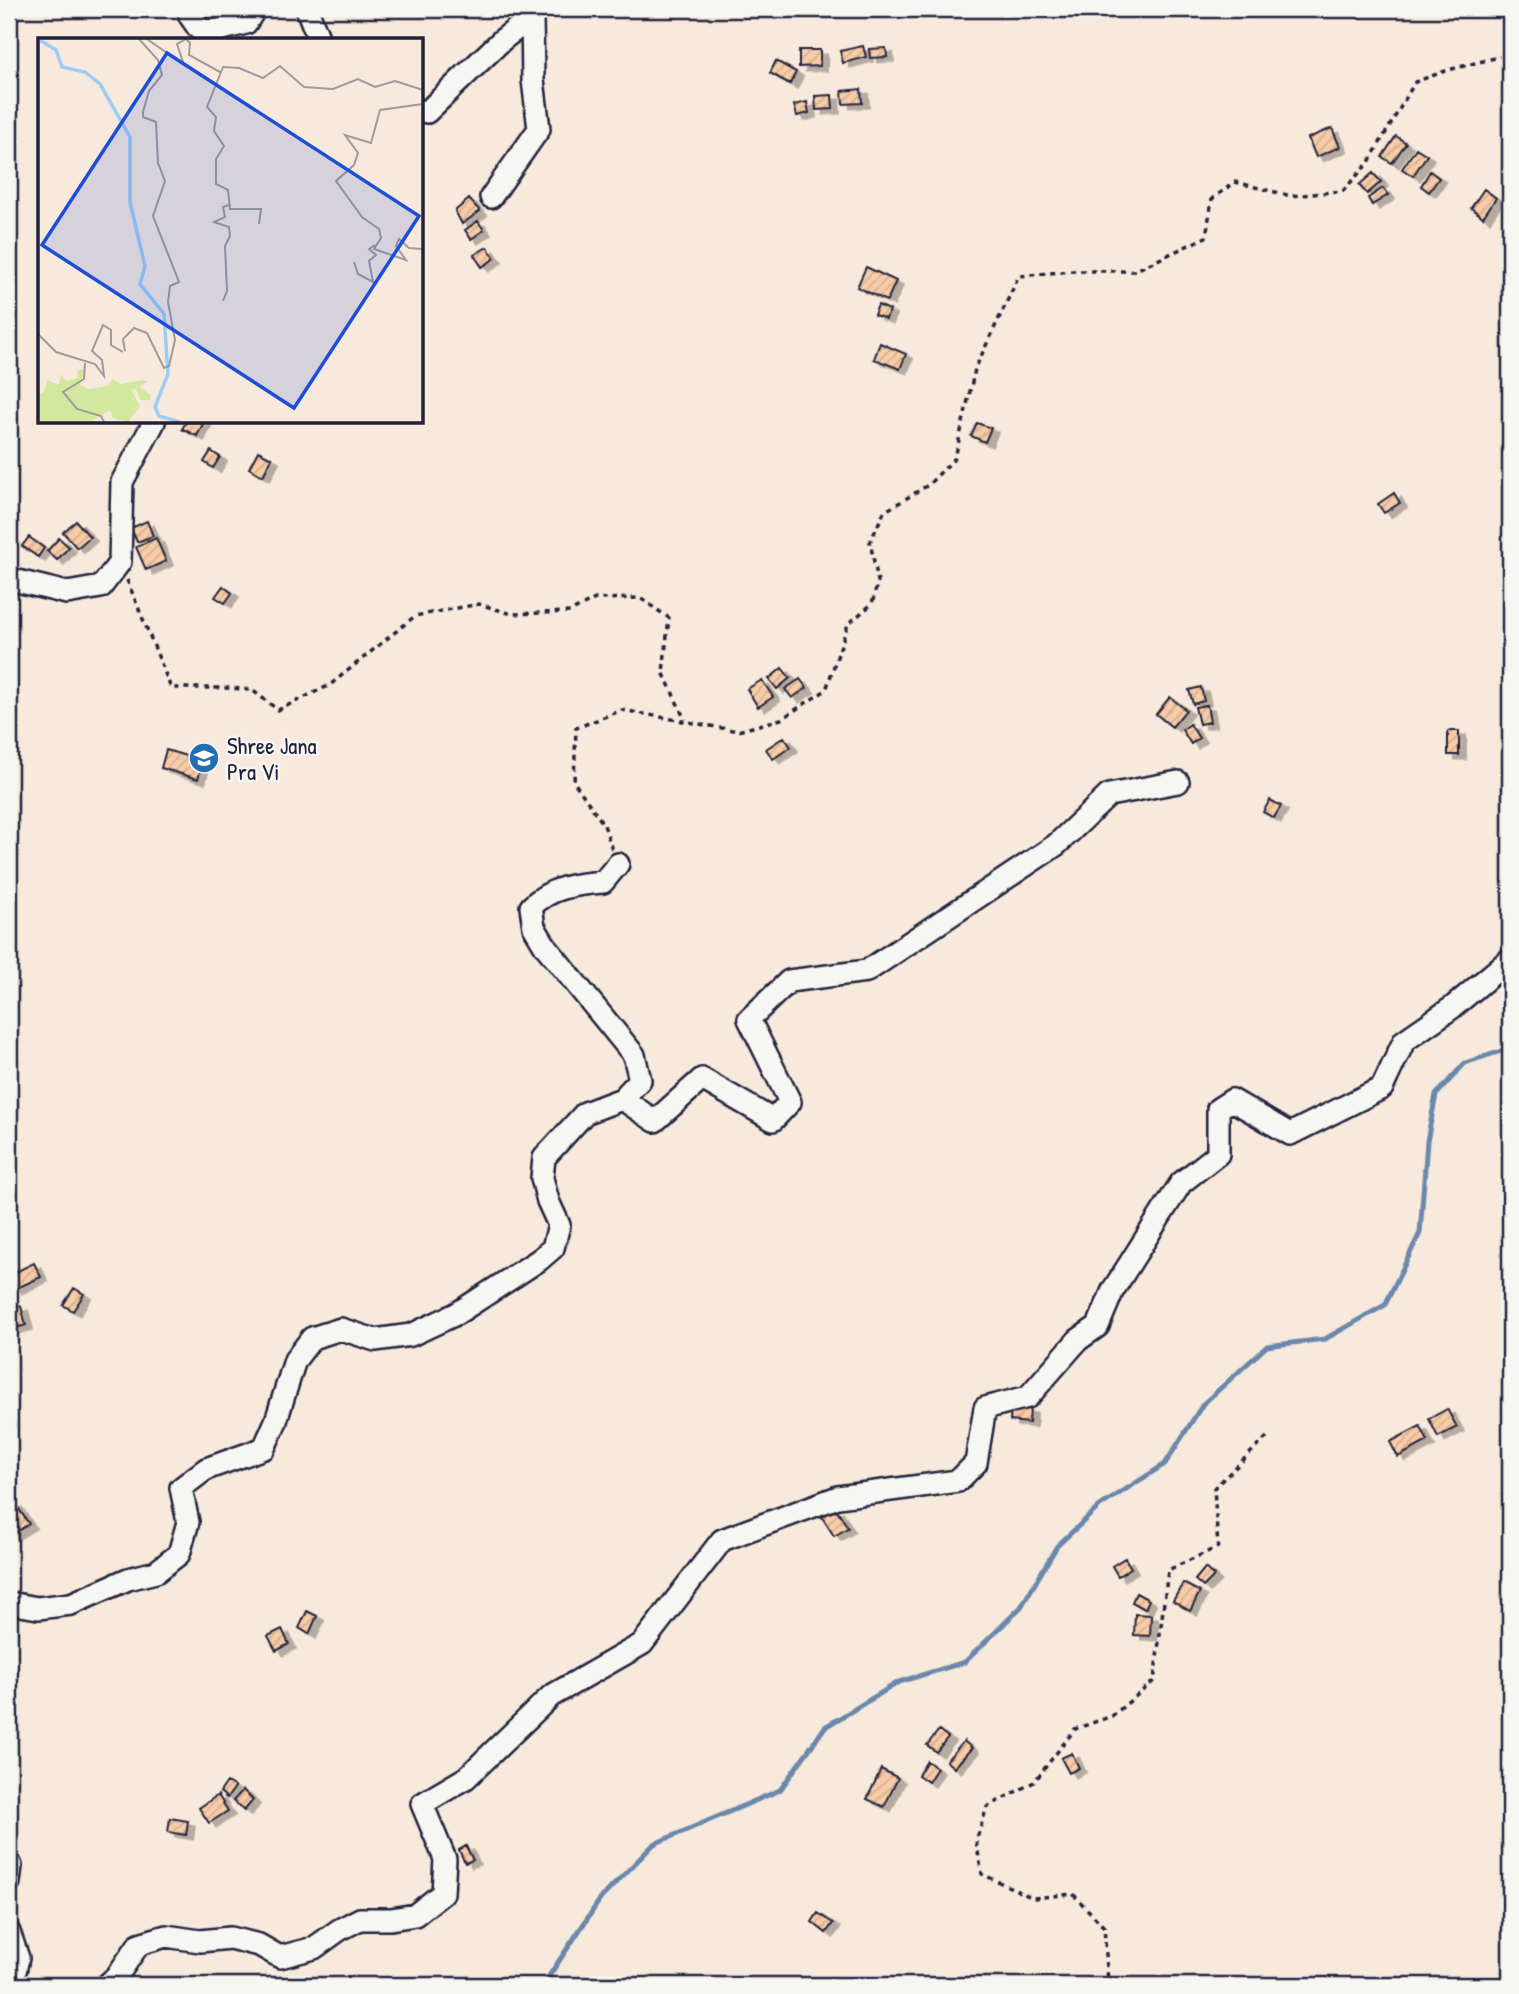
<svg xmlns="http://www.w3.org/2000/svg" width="1519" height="1994" font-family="'Patrick Hand',sans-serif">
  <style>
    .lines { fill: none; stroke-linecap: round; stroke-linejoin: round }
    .stream { stroke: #6b88ac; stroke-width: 5 }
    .building { fill: url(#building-hatch); stroke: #22223b; stroke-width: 2; filter: url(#shadow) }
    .minor-casing { stroke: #22223b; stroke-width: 26 }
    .path { stroke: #22223b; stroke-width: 3.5; stroke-dasharray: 5 5; stroke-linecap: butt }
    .minor { stroke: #f6f6f2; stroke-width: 21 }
    .labels { text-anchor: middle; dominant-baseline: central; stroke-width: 5; stroke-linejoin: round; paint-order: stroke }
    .poi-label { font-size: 23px; fill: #22223b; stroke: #f6f6f2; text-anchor: start }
    .inset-river { fill: none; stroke: #9cccf8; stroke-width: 3.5 }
    .inset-road { fill: none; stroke: #a2999c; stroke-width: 2 }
    .view { fill: #1d4ed8; fill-opacity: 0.15; stroke: #1d4ed8; stroke-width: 3.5 }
    .inset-edge { fill: none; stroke: #22223b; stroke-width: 3.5 }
  </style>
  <defs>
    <pattern id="building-hatch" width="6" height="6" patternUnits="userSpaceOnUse" patternTransform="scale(1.75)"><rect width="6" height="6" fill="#f8cca7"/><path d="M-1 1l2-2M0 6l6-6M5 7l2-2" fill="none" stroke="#d4af91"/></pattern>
    <filter id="shadow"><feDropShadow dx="7" dy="4.5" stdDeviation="0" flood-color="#0004"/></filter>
  </defs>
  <rect width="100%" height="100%" fill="#f7e9dc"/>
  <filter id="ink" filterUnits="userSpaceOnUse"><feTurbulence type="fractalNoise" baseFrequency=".0143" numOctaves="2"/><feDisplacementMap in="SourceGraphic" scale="14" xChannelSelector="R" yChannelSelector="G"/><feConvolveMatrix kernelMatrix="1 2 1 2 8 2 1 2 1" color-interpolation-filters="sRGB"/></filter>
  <g filter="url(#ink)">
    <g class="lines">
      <path class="stream" d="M 543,1985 L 601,1898 L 654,1844 L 780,1790 L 825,1727 L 899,1682 L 965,1662 L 1021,1607 L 1057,1546 L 1100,1506 L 1165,1464 L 1203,1404 L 1267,1346 L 1325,1339 L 1385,1305 L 1420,1233 L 1427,1141 L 1436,1095 L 1465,1063 L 1510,1048"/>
    </g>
    <path class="building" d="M 863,46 L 866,57 L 843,63 L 840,51 Z
      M 886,48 L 887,57 L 870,58 L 869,49 Z
      M 799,50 L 820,50 L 820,66 L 799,67 Z
      M 776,61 L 796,72 L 790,84 L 770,73 Z
      M 861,89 L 862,103 L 843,104 L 842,91 Z
      M 832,95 L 833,109 L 816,110 L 815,96 Z
      M 807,102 L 809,113 L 797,116 L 794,105 Z
      M 1332,128 L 1340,147 L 1316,157 L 1308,138 Z
      M 1396,136 L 1406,143 L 1392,163 L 1382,157 Z
      M 1416,148 L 1427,155 L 1413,176 L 1402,169 Z
      M 1430,171 L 1439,178 L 1429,192 L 1421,186 Z
      M 1373,173 L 1381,182 L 1367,194 L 1359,185 Z
      M 1383,188 L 1388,195 L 1372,205 L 1368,198 Z
      M 1484,189 L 1496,198 L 1483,217 L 1471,208 Z
      M 469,199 L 480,211 L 462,224 L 455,211 Z
      M 478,221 L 484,230 L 471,239 L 465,230 Z
      M 487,247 L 495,258 L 482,267 L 474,255 Z
      M 866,267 L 896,281 L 887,301 L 857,287 Z
      M 878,305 L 890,310 L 886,319 L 874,315 Z
      M 880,343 L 906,354 L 900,369 L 874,359 Z
      M 186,422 L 204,422 L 197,436 L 182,429 Z
      M 977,423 L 991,428 L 985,442 L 971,436 Z
      M 211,451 L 220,457 L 213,468 L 204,462 Z
      M 258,451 L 272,458 L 263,476 L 249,468 Z
      M 1394,493 L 1400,503 L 1384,513 L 1378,504 Z
      M 76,521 L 90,537 L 77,548 L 63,532 Z
      M 147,521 L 153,536 L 137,542 L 131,528 Z
      M 29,537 L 44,548 L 38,557 L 22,546 Z
      M 59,538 L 69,547 L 57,560 L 47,551 Z
      M 156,538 L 166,561 L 146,570 L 136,547 Z
      M 223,586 L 232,593 L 225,603 L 215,597 Z
      M 782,668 L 790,678 L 777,689 L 769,679 Z
      M 800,679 L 807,688 L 792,698 L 785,689 Z
      M 762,680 L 773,697 L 758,707 L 747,689 Z
      M 1201,687 L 1204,701 L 1193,704 L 1189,690 Z
      M 1170,697 L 1186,710 L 1172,727 L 1156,714 Z
      M 1207,705 L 1210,722 L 1199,724 L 1195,707 Z
      M 1190,724 L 1199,738 L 1191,744 L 1182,730 Z
      M 1448,731 L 1459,731 L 1459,755 L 1448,755 Z
      M 784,737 L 791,747 L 773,759 L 766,749 Z
      M 166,750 L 203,761 L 198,779 L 161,768 Z
      M 1270,800 L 1281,806 L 1274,818 L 1263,812 Z
      M 34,1263 L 41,1277 L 15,1289 L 9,1275 Z
      M 74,1288 L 84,1294 L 73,1311 L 63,1305 Z
      M 21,1306 L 26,1325 L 9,1330 L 9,1310 Z
      M 1011,1407 L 1030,1409 L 1029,1423 L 1010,1421 Z
      M 1447,1409 L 1457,1427 L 1438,1437 L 1429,1419 Z
      M 1420,1426 L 1428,1441 L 1398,1457 L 1390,1442 Z
      M 15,1503 L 29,1524 L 11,1535 L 9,1531 L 9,1507 Z
      M 836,1508 L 848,1528 L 834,1536 L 822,1517 Z
      M 1125,1558 L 1131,1568 L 1118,1576 L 1112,1566 Z
      M 1205,1568 L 1214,1576 L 1203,1587 L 1195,1580 Z
      M 1183,1583 L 1200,1592 L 1190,1611 L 1173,1601 Z
      M 1136,1593 L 1149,1600 L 1145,1609 L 1132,1602 Z
      M 307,1611 L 317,1616 L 309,1634 L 299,1628 Z
      M 1135,1614 L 1151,1615 L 1150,1636 L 1134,1635 Z
      M 282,1629 L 289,1644 L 276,1651 L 268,1636 Z
      M 939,1730 L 948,1737 L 936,1752 L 927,1745 Z
      M 964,1741 L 972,1748 L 954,1768 L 946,1761 Z
      M 1072,1753 L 1079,1768 L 1069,1773 L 1061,1758 Z
      M 927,1761 L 937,1768 L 928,1782 L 918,1775 Z
      M 881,1769 L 898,1778 L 884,1807 L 867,1799 Z
      M 227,1782 L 235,1787 L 227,1798 L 220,1792 Z
      M 243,1790 L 253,1800 L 244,1811 L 233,1801 Z
      M 218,1795 L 228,1811 L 209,1823 L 199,1808 Z
      M 170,1818 L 188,1821 L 186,1835 L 168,1832 Z
      M 466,1846 L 473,1860 L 465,1863 L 459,1850 Z
      M 818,1913 L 833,1923 L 826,1933 L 812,1922 Z"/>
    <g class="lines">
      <g class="minor-casing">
        <path id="minor" d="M 192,9 L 190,16 L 199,29 L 215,31 L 246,23 L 255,9
          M 307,9 L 319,40
          M 422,111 L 427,112 L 502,40 L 532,17 L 533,80 L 539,129 L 491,197
          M 9,579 L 67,593 L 101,587 L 120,562 L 122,482 L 154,422
          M 622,1099 L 655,1121 L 702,1079 L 773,1120 L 790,1102 L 749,1019 L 789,981 L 867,971 L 1056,845 L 1109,795 L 1178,782
          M 9,1603 L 38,1608 L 71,1604 L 128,1579 L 156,1572 L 179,1554 L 188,1522 L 181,1488 L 206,1469 L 264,1448 L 276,1421 L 295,1360 L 312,1338 L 341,1329 L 375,1340 L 411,1335 L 456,1314 L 539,1260 L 553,1248 L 559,1225 L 548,1201 L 542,1178 L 544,1158 L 585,1113 L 622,1099 L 640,1080 L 634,1055 L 546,947 L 534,927 L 531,907 C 550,887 577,884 603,882 L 618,864
          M 9,1862 L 11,1866 L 9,1882
          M 9,1932 L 18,1958 L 12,1985
          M 107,1985 L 117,1976 L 139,1944 L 166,1936 L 200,1941 L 230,1938 L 259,1945 L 280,1957 L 314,1948 L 339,1930 L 360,1919 L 391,1919 L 415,1915 L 443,1893 L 445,1859 L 422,1804 L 466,1778 L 551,1696 L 642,1644 L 722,1540 L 838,1497 L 958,1481 L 976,1463 L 985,1408 L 1028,1397 L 1078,1340 L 1098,1326 L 1113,1290 L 1181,1183 L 1218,1154 L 1218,1109 L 1232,1100 L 1290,1134 L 1382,1088 L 1404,1041 L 1453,1007 L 1510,959"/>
      </g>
      <path class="path" d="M 127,580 L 171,688 L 230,688 L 252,690 L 278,710 L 330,685 L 415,616 L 479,604 L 512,614 L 570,612 L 595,599 L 640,598 L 669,618 L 663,672 L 685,720
        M 612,849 L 604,825 L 574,782 L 576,728 L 622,710 L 738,731 L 781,719 L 826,690 L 848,624 L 872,604 L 878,581 L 870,542 L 884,512 L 928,485 L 955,458 L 975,369 L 1019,276 L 1072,271 L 1134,271 L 1206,237 L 1212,199 L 1235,182 L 1291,196 L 1343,191 L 1369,162 L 1415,82 L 1448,70 L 1510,54
        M 1112,1985 L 1108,1982 L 1104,1927 L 1073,1894 L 1033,1898 L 982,1874 L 976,1841 L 987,1807 L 1034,1782 L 1075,1729 L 1112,1716 L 1154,1681 L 1168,1570 L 1218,1547 L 1214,1488 L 1269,1435"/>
      <use href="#minor" class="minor"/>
    </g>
  </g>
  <defs>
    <g id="school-disc" transform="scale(1.575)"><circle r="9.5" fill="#1f6fb2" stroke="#f6f6f2"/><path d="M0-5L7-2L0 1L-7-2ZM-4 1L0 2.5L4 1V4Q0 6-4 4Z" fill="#fff"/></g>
  </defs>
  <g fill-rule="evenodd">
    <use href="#school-disc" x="204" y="758"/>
  </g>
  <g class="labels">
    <g class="poi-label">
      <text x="227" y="745">Shree Jana<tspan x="227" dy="26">Pra Vi</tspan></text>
    </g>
  </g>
  <g transform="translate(38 38)">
    <rect width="385" height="385" fill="#f7e9dc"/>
    <path d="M 47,331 L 42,347 L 50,351 L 70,348 L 74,341 L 83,346 L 105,342 L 110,344 L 101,349 L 113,357 L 112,362 L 102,362 L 98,350 L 93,352 L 102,368 L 90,384 L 75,380 L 72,372 L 51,384 L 0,384 L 0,357 L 6,354 L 9,342 L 21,347 L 23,336 L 28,343 L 39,340 L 40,332 Z" fill="#d1e89d"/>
    <path class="inset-river" d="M 0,1 L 18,12 L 24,29 L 47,34 L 62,46 L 92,99 L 92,164 L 107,228 L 102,246 L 126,276 L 130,336 L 117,369 L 121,378 L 142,384"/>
    <path class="inset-road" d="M 109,1 L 146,27 L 139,6 L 148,1 L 152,5 L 151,17 L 182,34M 385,66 L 342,72 L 333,105 L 307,97 L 320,115 L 316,127 L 298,143 L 324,179 L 341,191 L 343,200 L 336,211 L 368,222 L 358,208 L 361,201 L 371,210 L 385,211M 221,186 L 223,171 L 192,171 L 190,152 L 178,146 L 178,121 L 186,108 L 176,93 L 178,79 L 169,69 L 185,29 L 201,30 L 225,40 L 242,28 L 266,49 L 295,51 L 320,41 L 337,49 L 357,43 L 385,52M 316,224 L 320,236 L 335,244 L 331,223 L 338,217 L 331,211 L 337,207M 185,263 L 189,253 L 187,208 L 192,198 L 191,189 L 176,184 L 187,179 L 185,169 L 191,167M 0,296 L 18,314 L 57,326 L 66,338 L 64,322 L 54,313 L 65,287 L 73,292 L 73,307 L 85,314M 87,313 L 85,301 L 96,290 L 109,295 L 126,330 L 131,328 L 137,302 L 130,264 L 132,248 L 141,244 L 115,178 L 127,143 L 120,125 L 118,84 L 105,79 L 105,74 L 111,53 L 124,37 L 120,22 L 101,1M 47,325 L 46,341 L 25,354 L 39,371 L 63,378 L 66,384"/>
    <path class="view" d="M 129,15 L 381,178 L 256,370 L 4,207 Z"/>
    <rect width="385" height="385" class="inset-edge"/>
  </g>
  <rect width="1519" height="1994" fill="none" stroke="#f6f6f2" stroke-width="35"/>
  <rect x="18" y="18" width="1484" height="1959" fill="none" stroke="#22223b" stroke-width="2.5" filter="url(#ink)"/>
</svg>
